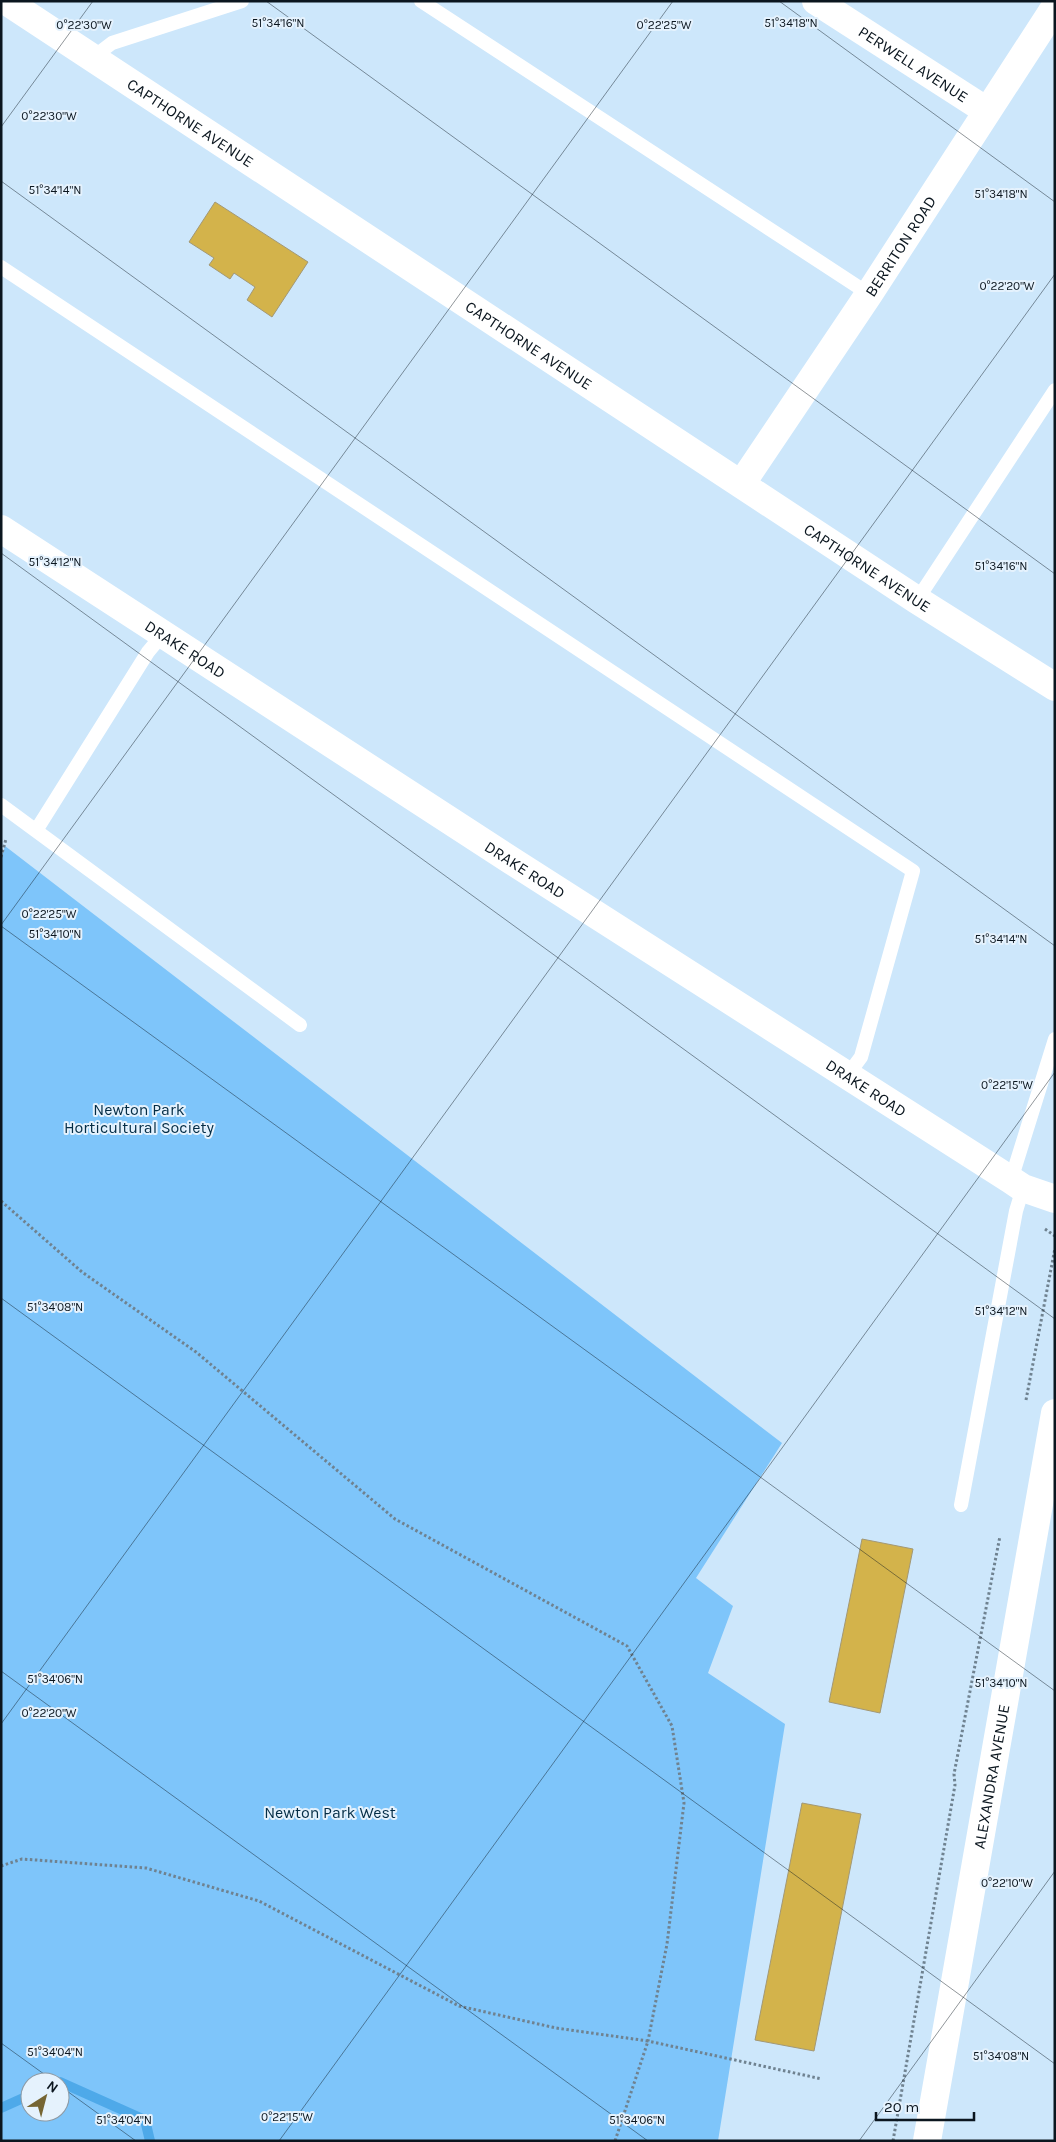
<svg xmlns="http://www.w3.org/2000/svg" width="1056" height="2142" font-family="Karla,sans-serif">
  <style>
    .green { fill: #7ec5fa; fill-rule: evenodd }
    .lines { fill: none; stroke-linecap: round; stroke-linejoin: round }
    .stream { stroke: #4ea9e9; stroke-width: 10 }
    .building { fill: #d3b34b; stroke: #a29876 }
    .path { stroke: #6f8290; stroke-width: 3; stroke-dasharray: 2.5 2.5; stroke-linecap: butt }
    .service { stroke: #fff; stroke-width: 14 }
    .minor { stroke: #fff; stroke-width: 28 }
    .primary { stroke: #fff; stroke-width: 28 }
    .ticks { fill: none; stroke: #0b161f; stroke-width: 1; stroke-opacity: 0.45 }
    .labels { text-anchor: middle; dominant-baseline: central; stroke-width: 4; stroke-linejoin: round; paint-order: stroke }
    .street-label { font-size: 16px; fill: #0b161f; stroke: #e5f2fd }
    .park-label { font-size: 16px; fill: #042d46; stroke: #e5f2fd }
    .ticks-label { font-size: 12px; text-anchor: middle; fill: #0b161f; stroke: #e5f2fd; stroke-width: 4; stroke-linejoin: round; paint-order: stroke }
  </style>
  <rect width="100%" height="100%" fill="#cde7fb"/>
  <path class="green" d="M 5,846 L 782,1443 L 696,1578 L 733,1606 L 708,1673 L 785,1724 L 718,2141 L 1,2141 L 1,859 ZM 30,2082 L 60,2082 L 60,2112 L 30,2112 Z"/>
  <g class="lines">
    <path class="stream" d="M 60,2082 L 145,2120 L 150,2141
      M 1,2108 L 30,2095"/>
  </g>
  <path class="building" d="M 215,202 L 308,262 L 272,317 L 247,300 L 255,287 L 234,273 L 230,279 L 209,265 L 214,258 L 189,242 Z
    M 862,1539 L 913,1549 L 880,1713 L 829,1702 Z
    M 802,1803 L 861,1814 L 814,2051 L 755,2040 Z"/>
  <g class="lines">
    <path class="path" d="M 1,857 L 6,839
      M 1,1201 L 82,1272 L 196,1352 L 395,1519 L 627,1646 L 672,1726 L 684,1803 L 667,1944 L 648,2041 L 822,2079
      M 1045,1229 L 1055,1236
      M 1026,1400 L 1055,1248
      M 1,1866 L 22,1859 L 146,1868 L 259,1901 L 459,2006 L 556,2028 L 648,2041 L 615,2141
      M 893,2141 L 955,1785 L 954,1774 L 1000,1536"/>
    <path class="service" d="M 421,1 L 869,294
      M 91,59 L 112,43 L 242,1
      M 1,267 L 913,871 L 861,1057 L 847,1076
      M 917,600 L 1055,390
      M 1,805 L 300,1025
      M 37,829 L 148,652 L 163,634
      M 1011,1180 L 1055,1039
      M 961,1505 L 1016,1211 L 1023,1188"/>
    <g class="minor">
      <path id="s1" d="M 6,1 L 917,600 L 1055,687"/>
      <path id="s2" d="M 816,1 L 987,111"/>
      <path id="s3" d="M 742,483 L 869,294 L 1055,7"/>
      <path id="s4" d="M 1,529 L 512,861 L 1011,1180 L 1023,1188 L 1055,1199"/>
    </g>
    <path class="primary" id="s5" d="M 927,2141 L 1055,1413"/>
  </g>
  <path class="ticks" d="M 266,1 L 1055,574M 779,1 L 1055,202M 1,127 L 93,1M 1,181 L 1055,946M 1,553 L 1055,1319M 1,925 L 673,1M 1,926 L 1055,1691M 1,1298 L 1055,2064M 1,1671 L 648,2141M 1,1724 L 1055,274M 1,2043 L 55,2082M 60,2086 L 136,2141M 279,2141 L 1055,1072M 859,2141 L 1055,1871"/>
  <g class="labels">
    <g class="street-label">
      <text stroke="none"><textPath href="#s2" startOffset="116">PERWELL AVENUE</textPath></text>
      <text stroke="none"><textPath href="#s1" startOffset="221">CAPTHORNE AVENUE</textPath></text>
      <text stroke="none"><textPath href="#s3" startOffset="285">BERRITON ROAD</textPath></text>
      <text stroke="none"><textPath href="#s1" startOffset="626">CAPTHORNE AVENUE</textPath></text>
      <text stroke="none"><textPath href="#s1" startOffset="1031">CAPTHORNE AVENUE</textPath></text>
      <text stroke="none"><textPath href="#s4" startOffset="220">DRAKE ROAD</textPath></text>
      <text stroke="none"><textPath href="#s4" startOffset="625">DRAKE ROAD</textPath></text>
      <text stroke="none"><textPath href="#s4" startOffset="1030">DRAKE ROAD</textPath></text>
      <text stroke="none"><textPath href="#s5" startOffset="370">ALEXANDRA AVENUE</textPath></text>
    </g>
    <g class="park-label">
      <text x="139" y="1109">Newton Park<tspan x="139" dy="18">Horticultural Society</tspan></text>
      <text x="330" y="1812">Newton Park West</text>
    </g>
  </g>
  <g class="ticks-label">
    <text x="791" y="27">51°34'18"N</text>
    <text x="278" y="27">51°34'16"N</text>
    <text x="84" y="29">0°22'30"W</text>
    <text x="664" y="29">0°22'25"W</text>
    <text x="49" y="120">0°22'30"W</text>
    <text x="55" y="194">51°34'14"N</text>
    <text x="1001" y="198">51°34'18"N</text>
    <text x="1007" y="290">0°22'20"W</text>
    <text x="55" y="566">51°34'12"N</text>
    <text x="1001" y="570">51°34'16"N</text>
    <text x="49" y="918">0°22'25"W</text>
    <text x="55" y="938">51°34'10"N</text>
    <text x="1001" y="943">51°34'14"N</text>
    <text x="1007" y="1089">0°22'15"W</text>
    <text x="55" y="1311">51°34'08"N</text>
    <text x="1001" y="1315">51°34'12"N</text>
    <text x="55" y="1683">51°34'06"N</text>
    <text x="1001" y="1687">51°34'10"N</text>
    <text x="49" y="1717">0°22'20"W</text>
    <text x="1007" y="1887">0°22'10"W</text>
    <text x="55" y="2056">51°34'04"N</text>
    <text x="1001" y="2060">51°34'08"N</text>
    <text x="287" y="2121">0°22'15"W</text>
    <text x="124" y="2124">51°34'04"N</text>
    <text x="637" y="2124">51°34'06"N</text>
  </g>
  <rect width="1056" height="2142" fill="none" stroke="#0b161f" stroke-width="5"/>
  <g transform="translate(45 2097) rotate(36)"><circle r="24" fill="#e5f2fd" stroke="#8e9aa4"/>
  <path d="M0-4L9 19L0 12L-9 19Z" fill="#756533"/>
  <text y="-8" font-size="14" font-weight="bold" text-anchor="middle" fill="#0b161f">N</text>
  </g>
  <path d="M876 2112v8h98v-8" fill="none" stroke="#0b161f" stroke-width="2.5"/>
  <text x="884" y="2112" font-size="15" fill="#0b161f" stroke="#e5f2fd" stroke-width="4" paint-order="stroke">20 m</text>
</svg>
